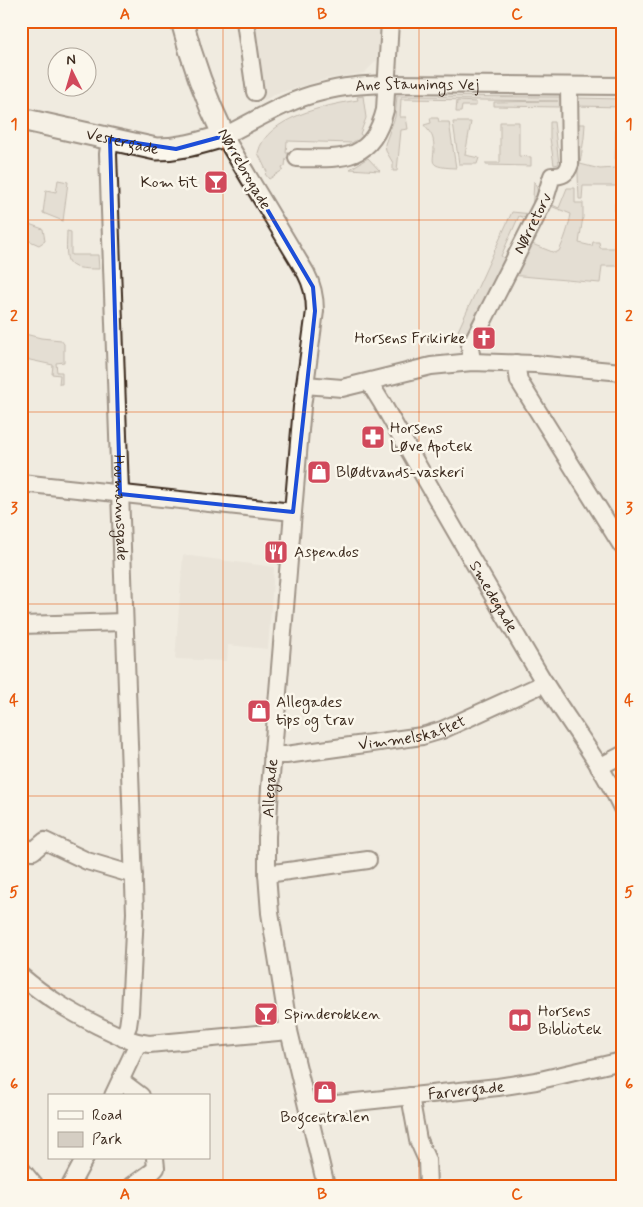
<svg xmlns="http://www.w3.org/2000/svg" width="643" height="1207" font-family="Mynerve,sans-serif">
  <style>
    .built { fill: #e2dcd1 }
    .green { fill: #d5cec3; stroke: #887c70 }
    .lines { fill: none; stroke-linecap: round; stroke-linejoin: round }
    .minor-casing { stroke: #3b2a1e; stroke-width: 20 }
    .major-casing { stroke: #3b2a1e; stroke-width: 25 }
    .minor { stroke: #fbf7ec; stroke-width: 16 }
    .major { stroke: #fbf7ec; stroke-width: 21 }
    .marked { fill: none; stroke: #1d4ed8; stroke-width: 4; stroke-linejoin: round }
    .grid { fill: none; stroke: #e8590c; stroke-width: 1; stroke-opacity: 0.55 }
    .labels { text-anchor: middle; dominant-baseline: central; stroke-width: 5; stroke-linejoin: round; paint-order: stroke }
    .street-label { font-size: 16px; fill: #3b2a1e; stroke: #fbf7ec }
    .poi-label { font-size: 16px; fill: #3b2a1e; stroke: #fbf7ec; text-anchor: start }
    .neatline { fill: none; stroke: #e8590c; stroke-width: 2 }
    .grid-label { font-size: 16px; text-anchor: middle; font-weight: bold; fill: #e8590c }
  </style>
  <rect width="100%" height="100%" fill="#f0ebe0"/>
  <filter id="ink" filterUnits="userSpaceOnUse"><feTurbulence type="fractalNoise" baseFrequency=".02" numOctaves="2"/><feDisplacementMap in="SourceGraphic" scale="10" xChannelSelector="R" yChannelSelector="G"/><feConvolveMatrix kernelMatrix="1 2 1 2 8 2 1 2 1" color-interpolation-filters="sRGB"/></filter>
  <g filter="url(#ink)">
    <path class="built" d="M 253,21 L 380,21 L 379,58 L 364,73 L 326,79 L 276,94 L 264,100 Z
      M 183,555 L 274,567 L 268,649 L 228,645 L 227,661 L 175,659 Z"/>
    <path class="green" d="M 363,96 L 366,118 L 360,134 L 364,137 L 358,142 L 356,140 L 352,143 L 287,141 L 286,153 L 289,153 L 289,158 L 286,158 L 285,166 L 282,168 L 283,170 L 269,179 L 265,174 L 267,172 L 258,153 C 266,117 327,105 358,100 L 357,97 Z
      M 397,96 L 561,97 L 563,98 L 564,120 L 561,120 L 560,107 L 494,106 L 494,102 L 558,101 L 401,99 L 400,117 L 406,117 L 408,129 L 401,130 L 397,171 L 393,171 L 393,163 L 386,151 L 385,144 L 395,117 Z
      M 577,98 L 622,99 L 622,107 L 576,106 Z
      M 457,101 L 476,102 L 476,106 L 462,106 L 461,112 L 456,112 Z
      M 430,118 L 438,118 L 439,122 L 449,122 L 456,168 C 421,167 438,160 433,139 C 432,134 427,129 424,125 L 431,123 Z
      M 453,122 L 471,122 L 465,155 L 479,158 L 477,164 L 459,164 Z
      M 500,122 L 519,122 L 519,156 L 531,157 L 531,166 L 486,165 L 486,163 L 500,163 Z
      M 550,122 L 554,122 L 559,164 L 554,165 L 550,138 Z
      M 616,123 L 622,123 L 622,186 L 583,186 L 582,199 L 579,199 L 576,124 L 585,124 L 584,138 L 580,164 L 600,169 L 615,168 Z
      M 368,158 L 380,171 L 350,169 Z
      M 58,180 L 68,182 L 63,221 L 43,213 L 46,190 L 56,192 Z
      M 534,181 C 541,194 538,207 529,219 L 519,216 L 501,256 L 509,261 L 471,339 L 457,333 L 512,212 L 532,214 Z
      M 567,188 L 575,188 L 575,203 L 583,203 L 583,217 L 579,243 L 592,246 L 593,242 L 599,242 L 600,248 L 614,248 L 615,203 L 622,203 L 622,266 L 602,266 L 600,283 L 510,275 L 527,242 L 555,253 L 559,251 C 564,241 569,226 571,214 L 548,205 L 548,203 L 559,208 Z
      M 29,224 L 43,229 L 45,241 L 39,245 L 21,237 L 21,229 Z
      M 67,231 L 71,232 L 71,255 L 98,255 L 99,269 C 63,269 66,264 67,231 Z
      M 21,333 L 41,338 L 61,340 L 64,344 L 64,362 L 56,363 L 57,372 L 62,372 L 62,384 L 59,384 L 60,375 L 52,374 L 53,365 L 21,358 Z"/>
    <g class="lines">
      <g class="minor-casing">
        <g id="minor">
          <path d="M 245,21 L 255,92"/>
          <path id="s1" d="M 110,139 L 108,154 L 135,913 L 130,1012 L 128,1026 L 123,1038"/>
          <path d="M 297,158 C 342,159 372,162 385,110 L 390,21"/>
          <path id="s2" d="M 472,362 L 470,347 L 545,199 L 552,176 C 562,176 567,174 570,164 L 569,86"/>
          <path d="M 516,363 L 519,381 L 622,546"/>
          <path id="s3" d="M 369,382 L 382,403 C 435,496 489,590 544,682 C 570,724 601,763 622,808"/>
          <path d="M 305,385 L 342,388 L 431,366 L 472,362 L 535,364 L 622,372"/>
          <path d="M 21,483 L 293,512"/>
          <path d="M 21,625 L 124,622"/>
          <path id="s4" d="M 272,755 L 286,755 L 422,736 L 442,730 L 545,683"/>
          <path d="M 599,767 L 622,755"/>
          <path d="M 21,845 L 33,851 L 45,841 L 87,861 L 134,875"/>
          <path d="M 267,874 L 368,860"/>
          <path d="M 21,976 C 47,998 69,1011 99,1026 C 116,1034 130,1042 149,1044 L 289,1031"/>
          <path d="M 121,1081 L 141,1096"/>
          <path d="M 113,1096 L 138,1043"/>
          <path d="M 410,1096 L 418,1140 L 427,1160 L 428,1186"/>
          <path id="s5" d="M 308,1107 L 498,1087 L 536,1081 L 622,1061"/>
          <path d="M 21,1169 L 35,1186"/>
          <path d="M 70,1186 L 85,1158"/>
          <path d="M 132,1186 L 153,1171 L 156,1168 L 155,1158"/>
          <path id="s6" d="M 326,1186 L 289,1031 L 270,913 L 267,874 L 267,836 L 270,788 L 293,512 L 302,407 L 315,311 C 315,297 313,286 306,273 L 224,136 C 256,120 287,100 322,92 C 343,86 364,85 386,84 L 622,86"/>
        </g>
      </g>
      <g class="major-casing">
        <g id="major">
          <path id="s7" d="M 21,119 L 156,149 C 182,149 200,143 224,136 C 206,99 192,61 182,21"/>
        </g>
      </g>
      <use href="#minor" class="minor"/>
      <use href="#major" class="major"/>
    </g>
  </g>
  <path d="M0 0H643V1207H0ZM 224,136 L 313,287 L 315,311 L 293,512 L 120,494 L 110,139 L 176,149 Z" fill="#f0ebe0" fill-opacity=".55" fill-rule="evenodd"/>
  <path class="marked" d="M 224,136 L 313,287 L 315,311 L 293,512 L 120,494 L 110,139 L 176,149 Z"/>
  <path class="grid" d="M 223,21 L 223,1186M 419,21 L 419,1186M 21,220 L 622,220M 21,412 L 622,412M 21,604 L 622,604M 21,796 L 622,796M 21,988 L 622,988"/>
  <defs>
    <g id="bar-square" transform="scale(1.25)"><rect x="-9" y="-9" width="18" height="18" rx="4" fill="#d1495b" stroke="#fbf7ec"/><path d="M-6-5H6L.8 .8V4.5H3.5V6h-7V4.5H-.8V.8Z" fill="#fff"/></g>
    <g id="church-square" transform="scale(1.25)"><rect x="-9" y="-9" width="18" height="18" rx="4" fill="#d1495b" stroke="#fbf7ec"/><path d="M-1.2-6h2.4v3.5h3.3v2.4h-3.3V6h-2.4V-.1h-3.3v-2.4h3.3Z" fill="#fff"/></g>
    <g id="pharmacy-square" transform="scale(1.25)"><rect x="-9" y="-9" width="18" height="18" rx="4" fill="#d1495b" stroke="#fbf7ec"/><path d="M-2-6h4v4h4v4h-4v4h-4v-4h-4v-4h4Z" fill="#fff"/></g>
    <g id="shop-square" transform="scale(1.25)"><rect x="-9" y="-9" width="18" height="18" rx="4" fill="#d1495b" stroke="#fbf7ec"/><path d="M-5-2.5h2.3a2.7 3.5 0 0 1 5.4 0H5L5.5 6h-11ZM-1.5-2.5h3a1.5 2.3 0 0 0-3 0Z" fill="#fff"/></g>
    <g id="restaurant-square" transform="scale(1.25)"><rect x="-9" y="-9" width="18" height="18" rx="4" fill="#d1495b" stroke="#fbf7ec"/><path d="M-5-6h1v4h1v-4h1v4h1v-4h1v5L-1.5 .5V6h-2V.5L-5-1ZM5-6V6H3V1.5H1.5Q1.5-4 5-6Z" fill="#fff"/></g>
    <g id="library-square" transform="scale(1.25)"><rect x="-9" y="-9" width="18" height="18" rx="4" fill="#d1495b" stroke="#fbf7ec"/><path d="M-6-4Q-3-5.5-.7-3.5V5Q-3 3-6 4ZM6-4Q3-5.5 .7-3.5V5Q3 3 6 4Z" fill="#fff"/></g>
  </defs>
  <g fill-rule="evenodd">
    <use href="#bar-square" x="216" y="182"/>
    <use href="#church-square" x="484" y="338"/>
    <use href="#pharmacy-square" x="373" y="437"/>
    <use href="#shop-square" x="319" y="472"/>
    <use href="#restaurant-square" x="276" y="552"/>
    <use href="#shop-square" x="259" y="711"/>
    <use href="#bar-square" x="266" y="1014"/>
    <use href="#library-square" x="520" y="1020"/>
    <use href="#shop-square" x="325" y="1092"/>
  </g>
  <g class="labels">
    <g class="street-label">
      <text stroke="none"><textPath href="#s6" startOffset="1286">Ane Staunings Vej</textPath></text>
      <text stroke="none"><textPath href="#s7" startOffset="104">Vestergade</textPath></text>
      <text transform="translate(244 169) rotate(60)">Nørrebrogade</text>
      <text stroke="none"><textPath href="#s2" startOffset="154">Nørretorv</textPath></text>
      <text stroke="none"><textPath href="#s1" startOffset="369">Houmannsgade</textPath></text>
      <text stroke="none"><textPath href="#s3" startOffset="248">Smedegade</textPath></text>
      <text stroke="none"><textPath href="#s4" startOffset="142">Vimmelskaftet</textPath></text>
      <text stroke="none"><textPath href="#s6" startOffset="404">Allegade</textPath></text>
      <text stroke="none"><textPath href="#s5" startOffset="159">Farvergade</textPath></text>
    </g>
    <g class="poi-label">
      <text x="198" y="182" text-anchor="end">Kom tit</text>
      <text x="466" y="338" text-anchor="end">Horsens Frikirke</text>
      <text x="390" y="428">Horsens<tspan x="390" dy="18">Løve Apotek</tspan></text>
      <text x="336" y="472">Blødtvands-vaskeri</text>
      <text x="294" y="552">Aspendos</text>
      <text x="276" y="702">Allegades<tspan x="276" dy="18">tips og trav</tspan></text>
      <text x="538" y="1011">Horsens<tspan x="538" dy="18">Bibliotek</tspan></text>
      <text x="284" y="1014">Spinderokken</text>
      <text x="325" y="1117" text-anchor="middle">Bogcentralen</text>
    </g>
  </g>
  <rect width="643" height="1207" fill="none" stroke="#fbf7ec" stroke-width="55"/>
  <rect x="48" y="1094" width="162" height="65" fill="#fbf7ec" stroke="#aea59a"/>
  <rect x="58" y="1111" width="25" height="8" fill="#fbf7ec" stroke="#aea59a"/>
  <text x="92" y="1120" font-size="15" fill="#3b2a1e">Road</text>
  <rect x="58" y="1132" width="25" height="15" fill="#d5cec3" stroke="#aea59a"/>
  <text x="92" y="1144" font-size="15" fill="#3b2a1e">Park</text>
  <g transform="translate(72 72) rotate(355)"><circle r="24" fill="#fbf7ec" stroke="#aea59a"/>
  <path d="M0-4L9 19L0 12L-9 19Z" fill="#d1495b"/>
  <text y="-8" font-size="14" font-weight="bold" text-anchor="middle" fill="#3b2a1e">N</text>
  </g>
  <rect x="28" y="28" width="588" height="1152" class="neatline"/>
  <g class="grid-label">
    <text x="125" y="19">A</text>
    <text x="322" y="19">B</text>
    <text x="517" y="19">C</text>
    <text x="14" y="129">1</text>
    <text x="629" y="129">1</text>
    <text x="14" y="321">2</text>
    <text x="629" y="321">2</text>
    <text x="14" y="513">3</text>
    <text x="629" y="513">3</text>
    <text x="14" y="705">4</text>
    <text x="629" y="705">4</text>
    <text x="14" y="897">5</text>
    <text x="629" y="897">5</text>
    <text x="14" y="1089">6</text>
    <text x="629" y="1089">6</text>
    <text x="125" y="1199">A</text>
    <text x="322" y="1199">B</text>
    <text x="517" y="1199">C</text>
  </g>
</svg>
